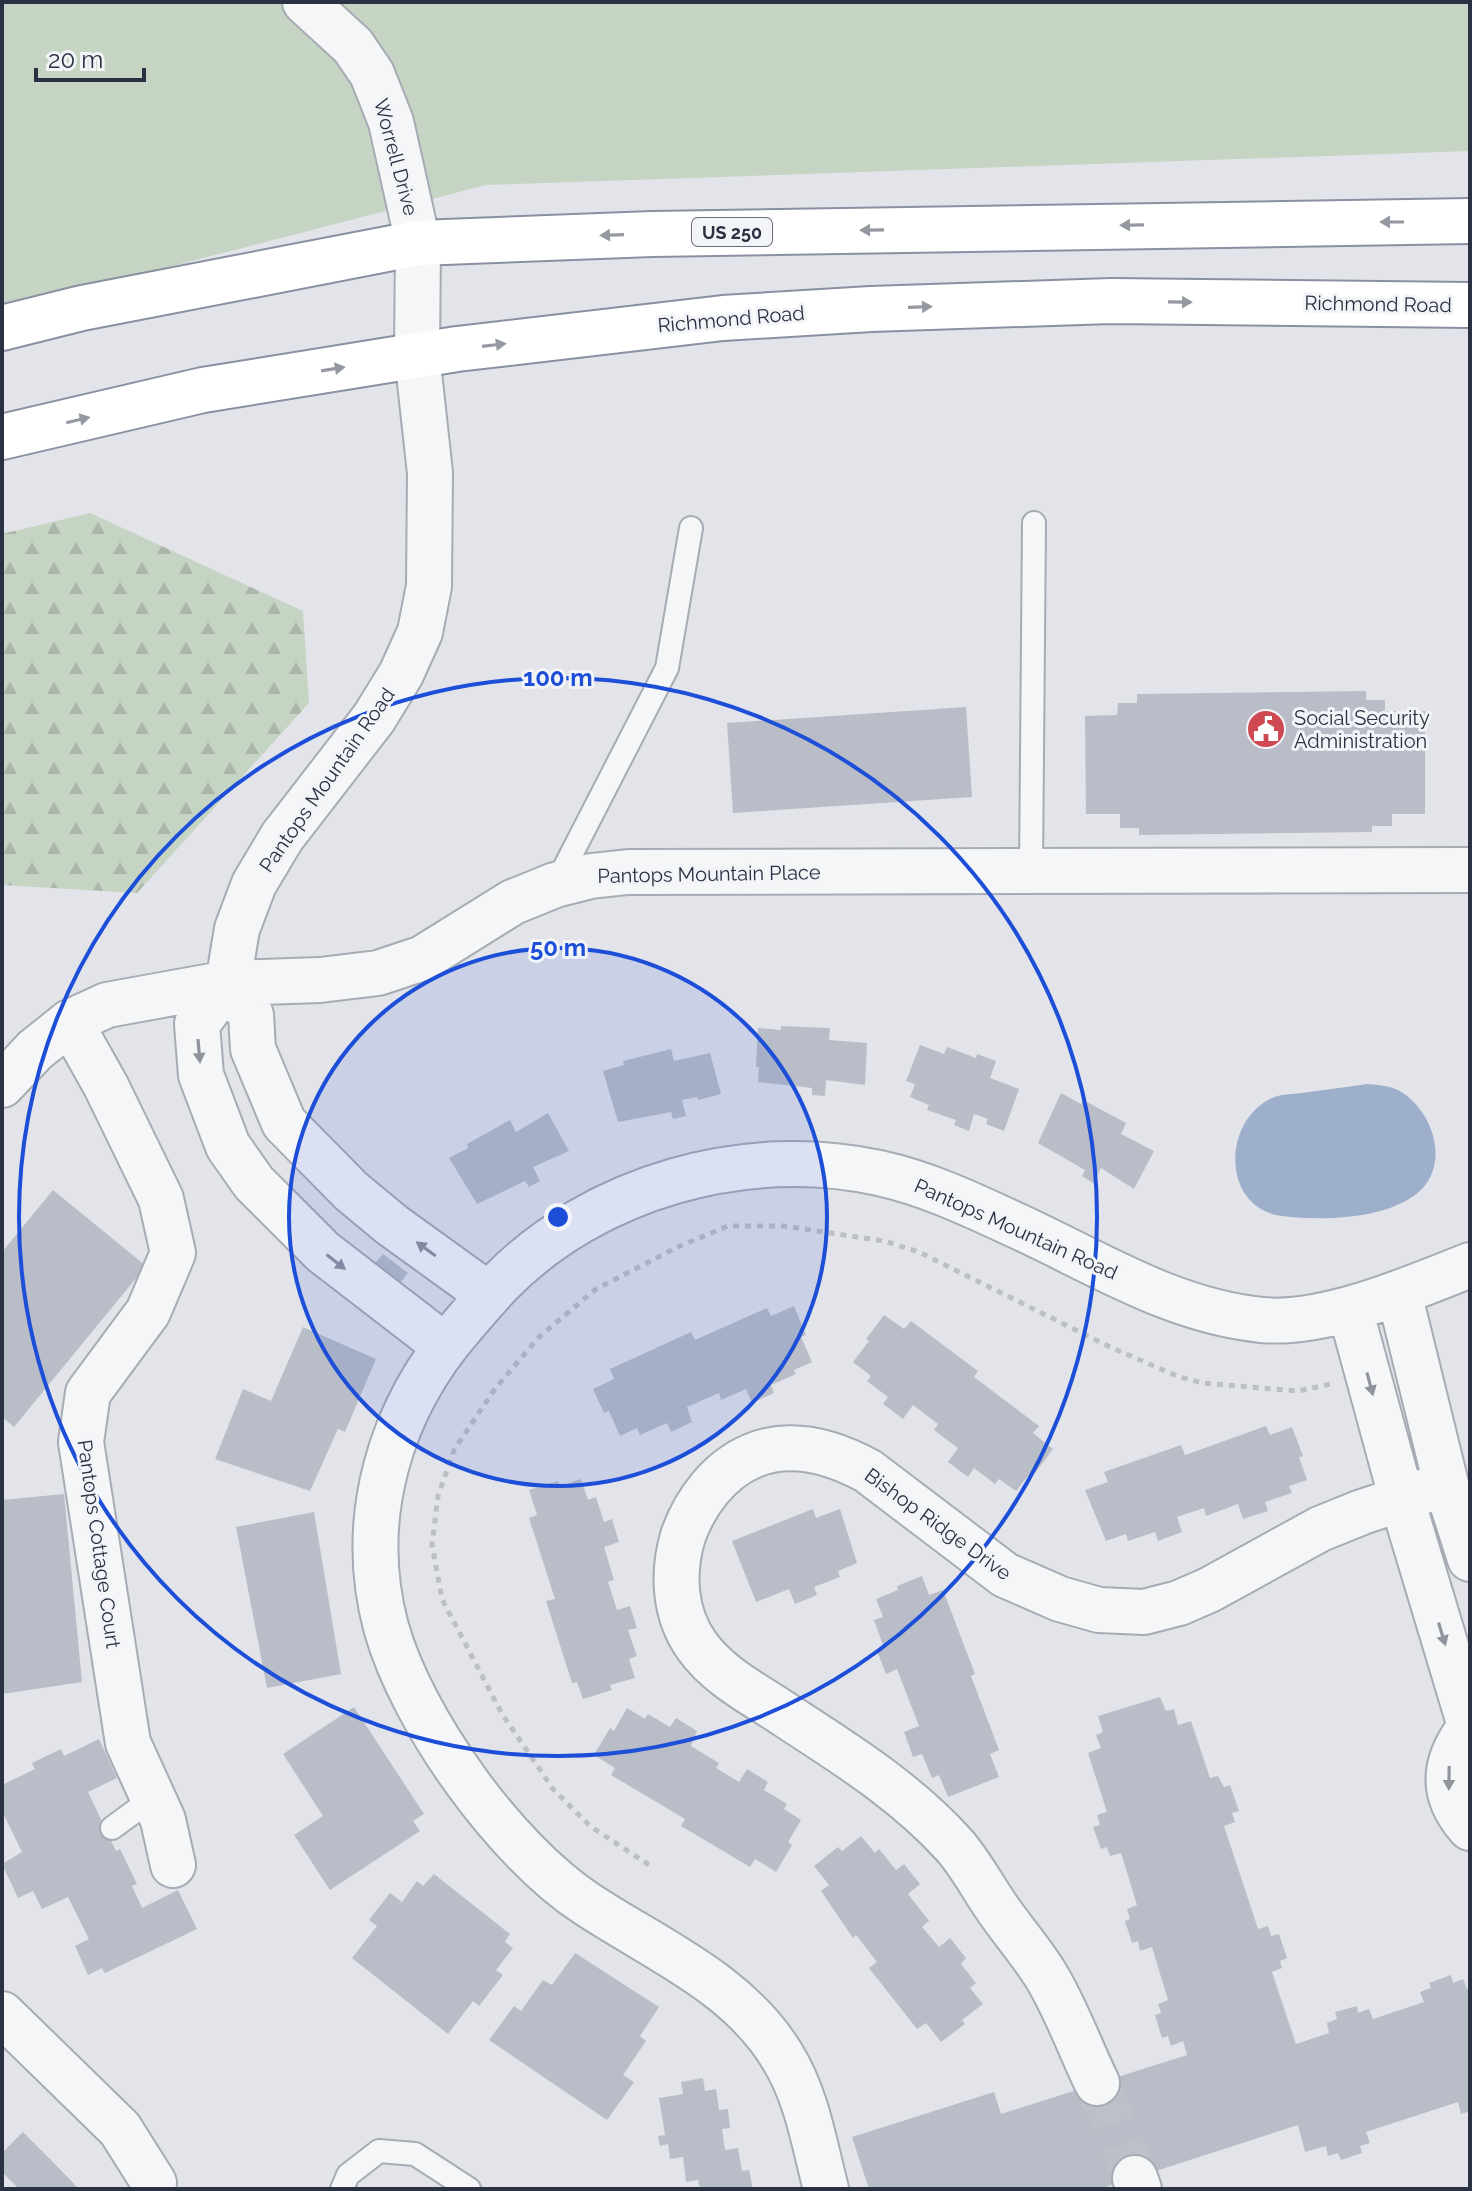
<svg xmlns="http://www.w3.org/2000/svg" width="1472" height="2191" font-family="Raleway,sans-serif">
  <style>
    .green { fill: #c6d4c3 }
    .forest { fill: url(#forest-firs) }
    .water { fill: #9dafca }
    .building { fill: #b9bdc7 }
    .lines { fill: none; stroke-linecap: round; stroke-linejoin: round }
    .minor-tunnel { stroke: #bdc0c8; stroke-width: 44; stroke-dasharray: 44 22; stroke-linecap: butt }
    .service-casing { stroke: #a7abb4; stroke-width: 26 }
    .minor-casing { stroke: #a7abb4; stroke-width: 48 }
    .trunk-casing { stroke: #8990a1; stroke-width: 48 }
    .path { stroke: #bcbfc5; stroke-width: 5; stroke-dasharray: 6 6; stroke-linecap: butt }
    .service { stroke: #f5f6f8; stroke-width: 22 }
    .minor { stroke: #f5f6f8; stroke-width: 44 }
    .trunk { stroke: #fff; stroke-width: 44 }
    .oneway { fill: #9498a0 }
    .oneway2 { fill: #90949d }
    .ring { fill: none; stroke: #1d4ed8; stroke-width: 4 }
    .labels { text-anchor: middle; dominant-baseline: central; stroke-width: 6; stroke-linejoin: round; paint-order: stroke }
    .shield { fill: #f2f4f8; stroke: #666c79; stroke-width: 2 }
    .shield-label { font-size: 18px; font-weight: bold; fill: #2a3142 }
    .street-label { font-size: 20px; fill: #2a3142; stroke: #f2f4f8 }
    .poi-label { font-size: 20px; fill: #2a3142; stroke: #f2f4f8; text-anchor: start }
    .centre { fill: #1d4ed8; stroke: #f2f4f8; stroke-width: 4 }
    .ring-label { font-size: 24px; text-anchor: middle; font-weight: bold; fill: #1d4ed8; stroke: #f2f4f8; stroke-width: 6; stroke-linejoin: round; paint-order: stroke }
  </style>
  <defs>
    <pattern id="forest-firs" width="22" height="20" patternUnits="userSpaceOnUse" patternTransform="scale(2)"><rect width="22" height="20" fill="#c6d4c3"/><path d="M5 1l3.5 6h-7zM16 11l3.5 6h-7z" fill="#aab6a9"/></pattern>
  </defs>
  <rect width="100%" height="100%" fill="#e2e4ea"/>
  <path class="green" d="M 2,2 L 1470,2 L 1470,151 L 486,185 L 2,310 Z"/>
  <path class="forest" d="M 90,513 L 303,611 L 309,703 L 137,893 L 2,885 L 2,534 Z"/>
  <path class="water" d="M 1368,1084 C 1378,1085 1390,1086 1398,1090 C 1431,1108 1450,1159 1422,1189 C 1391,1220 1322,1221 1282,1216 C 1221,1208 1222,1121 1272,1098 C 1280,1094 1293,1094 1302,1093 C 1324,1090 1346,1087 1368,1084 Z"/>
  <path class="building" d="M 1366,691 L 1366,700 L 1385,700 L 1385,711 L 1425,711 L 1425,814 L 1392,814 L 1392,826 L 1372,826 L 1372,832 L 1139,835 L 1139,828 L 1120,828 L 1120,814 L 1086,814 L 1085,716 L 1117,715 L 1118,703 L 1137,703 L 1137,694 Z
    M 966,707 L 972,797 L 733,813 L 727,723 Z
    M 781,1026 L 830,1028 L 829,1040 L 867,1043 L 865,1085 L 826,1080 L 825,1096 L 812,1095 L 812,1088 L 758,1082 L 759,1067 L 756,1067 L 758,1028 L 781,1030 Z
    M 920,1045 L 944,1054 L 947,1047 L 976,1058 L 977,1054 L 996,1061 L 990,1078 L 1019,1089 L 1004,1131 L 986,1124 L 988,1119 L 974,1114 L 969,1131 L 954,1125 L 956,1120 L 927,1110 L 929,1105 L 910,1097 L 915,1084 L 906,1081 Z
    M 671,1049 L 674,1061 L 710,1053 L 721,1094 L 698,1100 L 697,1097 L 682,1100 L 686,1116 L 673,1119 L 671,1112 L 618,1122 L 603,1071 L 624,1065 L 623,1061 Z
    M 1061,1093 L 1081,1104 L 1083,1100 L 1126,1123 L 1121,1134 L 1154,1151 L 1134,1189 L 1101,1168 L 1093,1183 L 1082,1176 L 1085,1170 L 1038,1143 Z
    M 548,1113 L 569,1151 L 533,1167 L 540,1181 L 529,1187 L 525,1181 L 477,1204 L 449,1158 L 468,1148 L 467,1144 L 510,1120 L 516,1132 Z
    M 53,1190 L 146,1266 L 14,1427 L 2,1417 L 2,1252 Z
    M 383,1254 L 408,1273 L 400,1283 L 374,1264 Z
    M 794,1306 L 806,1335 L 801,1337 L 812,1362 L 794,1370 L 796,1374 L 771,1385 L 774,1393 L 752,1403 L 746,1389 L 721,1400 L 719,1393 L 687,1407 L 692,1422 L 671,1432 L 667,1423 L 640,1435 L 637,1428 L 620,1436 L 609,1411 L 604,1413 L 593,1389 L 614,1379 L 610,1369 L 691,1332 L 695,1340 L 767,1308 L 771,1316 Z
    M 884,1315 L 904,1329 L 911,1321 L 978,1371 L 974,1377 L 1039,1426 L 1033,1433 L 1053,1449 L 1035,1473 L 1032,1471 L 1016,1491 L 999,1479 L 995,1484 L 974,1468 L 968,1477 L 948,1462 L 958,1448 L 934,1430 L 938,1424 L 913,1405 L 903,1419 L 883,1404 L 888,1397 L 867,1381 L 871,1376 L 853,1362 L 869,1341 L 866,1339 Z
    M 303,1327 L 376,1359 L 345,1432 L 338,1429 L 310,1491 L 215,1459 L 243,1389 L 271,1401 Z
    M 1266,1426 L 1270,1435 L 1292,1427 L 1303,1456 L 1299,1457 L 1307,1480 L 1289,1486 L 1292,1493 L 1265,1502 L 1268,1511 L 1243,1519 L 1238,1504 L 1206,1516 L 1204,1508 L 1177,1517 L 1182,1532 L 1158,1541 L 1155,1532 L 1128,1541 L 1126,1534 L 1106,1541 L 1085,1490 L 1108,1482 L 1104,1472 L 1181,1445 L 1185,1455 Z
    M 581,1479 L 588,1500 L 596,1497 L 604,1522 L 612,1519 L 619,1542 L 604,1547 L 614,1580 L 608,1582 L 617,1610 L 630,1606 L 637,1628 L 628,1630 L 637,1656 L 629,1659 L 635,1678 L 610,1685 L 612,1690 L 583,1699 L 577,1682 L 572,1683 L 546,1601 L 555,1599 L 529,1518 L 537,1515 L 529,1490 L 558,1481 L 560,1486 Z
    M 64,1494 L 82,1682 L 2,1694 L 2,1500 Z
    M 813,1509 L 816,1518 L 840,1509 L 857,1563 L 838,1571 L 840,1577 L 814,1587 L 817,1595 L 795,1604 L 789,1589 L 756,1602 L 732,1541 Z
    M 314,1512 L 341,1674 L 267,1688 L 236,1527 Z
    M 922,1576 L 929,1595 L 943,1590 L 975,1674 L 971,1676 L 999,1750 L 990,1754 L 999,1777 L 948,1797 L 939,1775 L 932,1778 L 922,1754 L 913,1757 L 904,1732 L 919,1726 L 897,1669 L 886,1674 L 877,1651 L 884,1648 L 874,1620 L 883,1617 L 876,1599 L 898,1590 L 897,1586 Z
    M 1160,1697 L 1166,1711 L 1174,1709 L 1178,1725 L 1191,1721 L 1210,1778 L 1218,1776 L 1224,1787 L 1230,1785 L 1239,1811 L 1232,1813 L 1235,1822 L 1224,1826 L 1258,1929 L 1268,1926 L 1271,1936 L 1279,1934 L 1287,1958 L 1280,1961 L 1282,1968 L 1272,1972 L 1296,2044 L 1329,2033 L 1327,2023 L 1337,2019 L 1335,2012 L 1357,2006 L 1358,2013 L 1369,2009 L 1373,2019 L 1424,2002 L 1420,1992 L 1431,1988 L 1429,1983 L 1451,1975 L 1453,1983 L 1463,1979 L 1467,1989 L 1470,1988 L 1470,2111 L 1461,2114 L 1458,2102 L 1366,2132 L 1370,2143 L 1360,2146 L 1362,2153 L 1341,2160 L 1338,2153 L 1328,2156 L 1326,2146 L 1305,2152 L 1298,2125 L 1100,2189 L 869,2189 L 852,2137 L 994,2092 L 1001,2114 L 1187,2055 L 1183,2041 L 1171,2046 L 1168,2036 L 1162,2038 L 1155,2015 L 1161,2013 L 1158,2004 L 1168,2000 L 1152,1947 L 1140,1951 L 1138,1941 L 1132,1943 L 1125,1921 L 1130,1919 L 1127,1909 L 1137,1905 L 1121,1853 L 1110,1856 L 1107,1847 L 1101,1849 L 1093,1827 L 1100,1825 L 1097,1815 L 1107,1812 L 1088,1753 L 1101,1748 L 1096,1735 L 1103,1732 L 1098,1716 Z
    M 354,1707 L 424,1814 L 413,1821 L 420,1831 L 330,1890 L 294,1835 L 323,1816 L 283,1754 Z
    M 627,1708 L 645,1719 L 648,1714 L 670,1727 L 676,1718 L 697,1731 L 691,1746 L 719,1763 L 716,1768 L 739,1782 L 747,1769 L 768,1782 L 764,1790 L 787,1804 L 784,1809 L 801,1820 L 788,1842 L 792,1845 L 776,1872 L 755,1859 L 750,1867 L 681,1826 L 685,1819 L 611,1775 L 615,1768 L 594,1755 L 610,1728 L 614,1731 Z
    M 99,1739 L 117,1778 L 88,1792 L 116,1851 L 120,1849 L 137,1884 L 132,1886 L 142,1908 L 178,1890 L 197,1929 L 105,1973 L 102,1968 L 88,1975 L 75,1946 L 89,1939 L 68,1897 L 42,1909 L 33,1891 L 18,1898 L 2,1864 L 22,1852 L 2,1811 L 2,1785 L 35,1769 L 32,1763 L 61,1749 L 64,1756 Z
    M 861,1836 L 875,1853 L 879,1849 L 896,1870 L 904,1864 L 920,1884 L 908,1894 L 929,1921 L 922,1927 L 939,1947 L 950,1938 L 966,1958 L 961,1964 L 976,1983 L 970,1988 L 983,2004 L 962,2020 L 965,2024 L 941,2042 L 926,2023 L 917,2029 L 869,1968 L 877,1962 L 856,1935 L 853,1938 L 821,1891 L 829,1885 L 814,1866 L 838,1847 L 842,1851 Z
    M 434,1874 L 510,1934 L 505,1942 L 513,1948 L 496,1970 L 503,1975 L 479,2006 L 473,2001 L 448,2034 L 352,1958 L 377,1926 L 369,1920 L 390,1893 L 402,1902 L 417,1881 L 423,1886 Z
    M 575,1953 L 659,2007 L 640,2036 L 646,2041 L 623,2075 L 634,2082 L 607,2120 L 489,2040 L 514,2006 L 521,2011 L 543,1980 L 552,1985 Z
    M 703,2078 L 705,2091 L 716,2089 L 719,2110 L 728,2109 L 730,2128 L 722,2129 L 725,2150 L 738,2148 L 742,2171 L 749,2170 L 753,2189 L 700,2189 L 698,2180 L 686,2182 L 683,2157 L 670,2159 L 668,2144 L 660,2146 L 658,2136 L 665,2135 L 659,2098 L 683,2094 L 681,2082 Z
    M 23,2132 L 50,2159 L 79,2189 L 19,2189 L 2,2172 L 2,2153 Z"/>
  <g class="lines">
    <path class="minor-tunnel" d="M 1097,2083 L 1135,2178"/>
    <g class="service-casing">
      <path id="service" d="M 1031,871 L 1034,523
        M 556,884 L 667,668 L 691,528
        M 112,1828 L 153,1798
        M 342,2189 L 348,2175 L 379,2151 L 415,2154 L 469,2189"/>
    </g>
    <g class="minor-casing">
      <path id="minor" d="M 305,2 L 353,46 L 372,74 L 391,122 L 418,243 L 417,355 L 430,473 L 429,586 L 420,632 L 401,674 L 374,718 L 282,837 L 254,884 L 237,929 L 228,983 L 197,1024 L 201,1075 L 228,1146 L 254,1183 L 323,1252 L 445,1346
        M 228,983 L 251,1015 L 253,1049 L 284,1123 L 351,1191 L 392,1225 L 489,1295
        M 70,1022 L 106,1086 L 161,1199 L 173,1253 L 148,1312 L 88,1393 L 81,1442 L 128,1743 L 163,1820 L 173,1865
        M 2,1085 L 35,1050 L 70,1022 L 107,1005 L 228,983 L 320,980 L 378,973 L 423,958 L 513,902 L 555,885 L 591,876 L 628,872 L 1470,870
        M 1399,1293 L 1446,1484 L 1470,1559
        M 1350,1309 L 1402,1500 L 1470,1726
        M 1470,1727 C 1443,1762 1440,1794 1470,1828
        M 2,2014 L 120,2129 L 154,2183
        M 1097,2083 C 1080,2048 1066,2008 1045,1974 C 1030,1950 1011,1929 995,1905 C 982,1886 970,1863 954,1845 C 906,1792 847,1755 787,1716 C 756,1695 719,1677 697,1646 C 674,1614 672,1573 683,1536 C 695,1502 719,1470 752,1456 C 792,1439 833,1452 868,1471 L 1005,1575 L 1060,1599 L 1099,1610 L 1144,1612 L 1179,1603 L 1209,1590 L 1320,1529 L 1362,1512 L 1446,1484
        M 1135,2178 L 1139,2189
        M 826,2189 C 814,2143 807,2096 782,2056 C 738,1983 655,1949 587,1904 C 506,1851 412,1721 386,1627 C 357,1518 390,1408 463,1325 C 475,1311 487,1297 499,1284 C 594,1186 747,1144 879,1173 C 925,1183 968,1203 1011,1223 C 1093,1260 1170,1311 1262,1320 C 1325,1326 1412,1288 1470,1265"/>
    </g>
    <g class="trunk-casing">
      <path id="trunk" d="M 2,328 L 82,308 L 418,243 L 652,234 L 1470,221
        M 2,437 L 203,390 L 457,349 L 723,318 L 871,309 L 1111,301 L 1470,305"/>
    </g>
    <path class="path" d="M 649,1865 L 590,1826 L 553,1789 L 502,1714 L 442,1599 L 432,1545 L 438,1496 L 454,1450 L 494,1390 L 539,1337 L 596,1289 L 680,1246 L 728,1226 L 784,1226 L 884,1241 L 919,1252 L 1112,1348 L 1177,1376 L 1202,1383 L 1298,1391 L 1331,1384"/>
    <use href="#service" class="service"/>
    <use href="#minor" class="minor"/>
    <use href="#trunk" class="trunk"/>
  </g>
  <defs><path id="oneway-solid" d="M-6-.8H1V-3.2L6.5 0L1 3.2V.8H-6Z" transform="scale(2)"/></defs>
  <g class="oneway">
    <use href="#oneway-solid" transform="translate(1392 222) rotate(180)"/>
    <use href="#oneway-solid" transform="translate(1132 225) rotate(179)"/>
    <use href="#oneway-solid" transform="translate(872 230) rotate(179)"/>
    <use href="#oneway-solid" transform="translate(612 235) rotate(178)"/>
    <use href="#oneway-solid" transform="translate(1180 302) rotate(1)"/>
    <use href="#oneway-solid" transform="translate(920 307) rotate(-2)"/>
    <use href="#oneway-solid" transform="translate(494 345) rotate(-7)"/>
    <use href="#oneway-solid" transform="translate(333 369) rotate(-9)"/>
    <use href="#oneway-solid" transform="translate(78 420) rotate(-13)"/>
  </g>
  <g class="oneway2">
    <use href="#oneway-solid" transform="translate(199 1051) rotate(85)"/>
    <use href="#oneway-solid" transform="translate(426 1249) rotate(-144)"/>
    <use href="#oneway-solid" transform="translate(336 1262) rotate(38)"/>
    <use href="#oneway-solid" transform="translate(1370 1384) rotate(75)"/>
    <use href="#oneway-solid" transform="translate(1442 1634) rotate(73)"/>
    <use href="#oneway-solid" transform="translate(1449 1778) rotate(91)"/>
  </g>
  <circle cx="558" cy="1217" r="269" fill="#1d4ed8" fill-opacity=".12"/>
  <g class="ring">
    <circle cx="558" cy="1217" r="269"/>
    <circle cx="558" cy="1217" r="539"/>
  </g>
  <defs>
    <g id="civic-disc" transform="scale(2)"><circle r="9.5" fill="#ce4951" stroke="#f2f4f8"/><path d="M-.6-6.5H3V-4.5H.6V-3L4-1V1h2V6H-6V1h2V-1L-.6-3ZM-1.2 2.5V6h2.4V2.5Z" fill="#fff"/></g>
  </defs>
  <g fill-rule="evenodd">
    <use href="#civic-disc" x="1266" y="729"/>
  </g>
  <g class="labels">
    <rect class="shield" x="692" y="218" width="80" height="28" rx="6"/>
    <g class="shield-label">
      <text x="732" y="232">US 250</text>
    </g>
    <g class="street-label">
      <text transform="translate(396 157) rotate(75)">Worrell Drive</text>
      <text transform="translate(1378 304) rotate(1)">Richmond Road</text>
      <text transform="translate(731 319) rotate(-5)">Richmond Road</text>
      <text transform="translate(327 780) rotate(-55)">Pantops Mountain Road</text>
      <text transform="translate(709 874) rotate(-1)">Pantops Mountain Place</text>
      <text transform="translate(1016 1229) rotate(24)">Pantops Mountain Road</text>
      <text transform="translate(938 1524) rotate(36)">Bishop Ridge Drive</text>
      <text transform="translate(99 1544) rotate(82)">Pantops Cottage Court</text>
    </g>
    <g class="poi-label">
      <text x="1294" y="718">Social Security<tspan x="1294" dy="23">Administration</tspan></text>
    </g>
  </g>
  <circle cx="558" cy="1217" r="12" class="centre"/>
  <g class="ring-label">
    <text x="558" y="686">100 m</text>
    <text x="558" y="956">50 m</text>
  </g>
  <rect width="1472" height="2191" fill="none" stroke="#2a3142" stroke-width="8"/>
  <path d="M36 68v12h108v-12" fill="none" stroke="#2a3142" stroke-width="4"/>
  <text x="48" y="68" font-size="24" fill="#2a3142" stroke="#f2f4f8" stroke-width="6" paint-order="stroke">20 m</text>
</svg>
